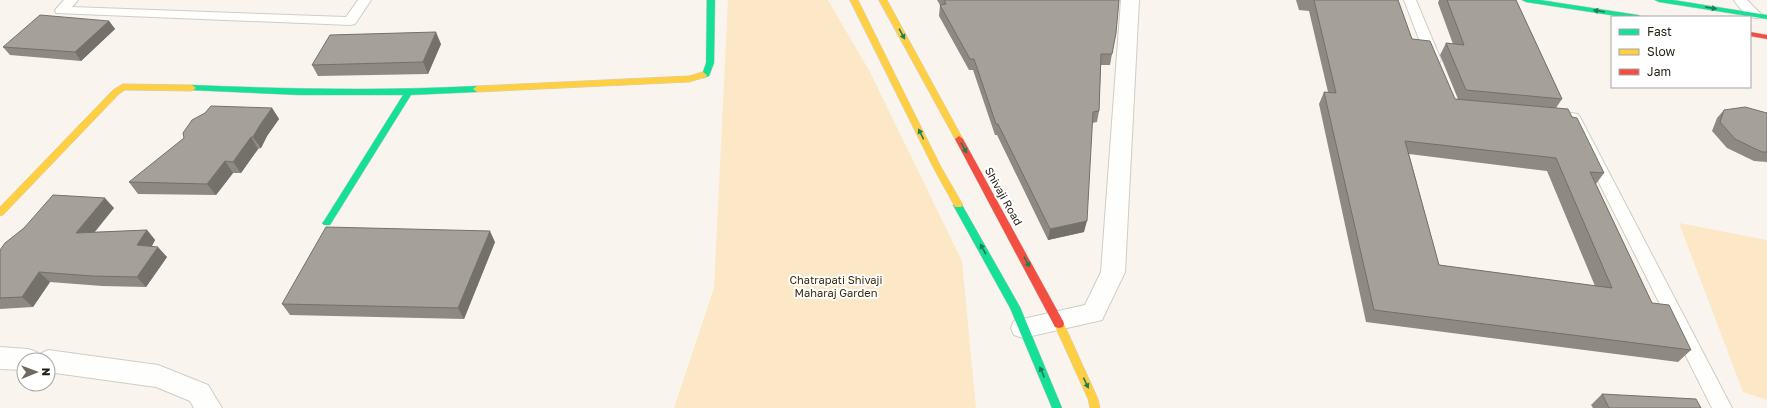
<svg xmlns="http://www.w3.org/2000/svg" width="1767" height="408" font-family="'Golos Text',sans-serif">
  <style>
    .green { fill: #fce8c7 }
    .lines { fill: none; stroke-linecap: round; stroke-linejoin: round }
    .lane-casing { stroke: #d1ccc4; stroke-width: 2 }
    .street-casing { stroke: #d1ccc4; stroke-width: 2 }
    .fast-casing { stroke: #d1ccc4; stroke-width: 1 }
    .slow-casing { stroke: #d1ccc4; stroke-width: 1 }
    .jam-casing { stroke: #d1ccc4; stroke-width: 1 }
    .lane { fill: #fefefc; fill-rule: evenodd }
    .street { fill: #fefefc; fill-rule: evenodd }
    .fast { fill: #16e098; fill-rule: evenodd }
    .slow { fill: #ffcf43; fill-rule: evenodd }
    .jam { fill: #f24e42; fill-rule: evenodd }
    .wall { fill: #8e8a83; fill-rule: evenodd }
    .shaded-wall { fill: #74706a }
    .building { fill: #a5a098; stroke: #74706a; fill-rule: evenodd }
    .oneway { fill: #1d7f56 }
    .labels { text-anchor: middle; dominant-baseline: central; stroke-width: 4; stroke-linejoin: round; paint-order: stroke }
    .street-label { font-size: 11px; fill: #241e13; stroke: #fff }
    .park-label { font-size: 11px; fill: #3b2a07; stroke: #fff }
  </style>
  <rect width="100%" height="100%" fill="#f9f5ee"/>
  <path class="green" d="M 728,0 L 828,0 L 870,72 L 962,261 L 976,408 L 674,408 L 714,288 Z
    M 1679,223 L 1767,240 L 1767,400 L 1743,392 Z"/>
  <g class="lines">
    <g class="lane-casing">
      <path id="lane" d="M 64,0 L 78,0 L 72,7 L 346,17 L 358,0 L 371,0 L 355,24 L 350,25 L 56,13 L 55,10 Z
        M 1404,0 L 1416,0 L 1441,60 L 1439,63 L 1434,64 L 1429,63 L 1427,60 Z
        M 1734,0 L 1747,0 L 1762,15 L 1760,18 C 1749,20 1739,8 1734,0 Z
        M 1550,110 L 1578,114 L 1580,117 L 1732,408 L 1712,408 L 1568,121 L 1545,118 L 1543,115 L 1545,112 Z"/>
    </g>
    <g class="street-casing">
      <path id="street" d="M 1121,0 L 1139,0 L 1125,272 L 1102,320 L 1023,338 L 1014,335 L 1011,328 L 1014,321 L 1085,305 L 1101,272 Z
        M 0,347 L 28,349 L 37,352 L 38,355 L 48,350 L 158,365 L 208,385 L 222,408 L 194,408 L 190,401 L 156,387 L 48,372 L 48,360 L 24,360 L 24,370 L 0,369 Z"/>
    </g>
    <g class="fast-casing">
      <path id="fast" d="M 707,0 L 715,0 L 714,63 L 709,76 L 703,78 L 699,75 L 703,72 L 706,63 Z
        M 1522,0 L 1540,0 L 1638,15 L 1642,17 L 1623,17 L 1526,2 Z
        M 1655,0 L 1673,0 L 1767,15 L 1767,19 L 1659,2 Z
        M 192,85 C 287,89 382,91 477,86 L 481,89 L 477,92 L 411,95 L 330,225 L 324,225 L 322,223 L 324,221 L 403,95 L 299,95 L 189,90 L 188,88 L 189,86 Z
        M 958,202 L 961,203 L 1020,307 L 1062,408 L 1052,408 L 1010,308 L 953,205 Z"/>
    </g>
    <g class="slow-casing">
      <path id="slow" d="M 850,0 L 858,0 L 941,167 L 963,205 L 961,207 L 955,207 L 933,167 Z
        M 879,0 L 887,0 L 963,139 L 962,141 L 956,141 L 955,139 Z
        M 703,72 L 707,75 L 706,77 L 689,82 L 477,92 L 473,89 L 477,86 L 689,76 Z
        M 123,84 L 192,85 L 196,88 L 192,91 L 125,90 L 119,94 L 3,215 L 0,216 L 0,207 L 113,90 Z
        M 1059,320 L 1063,321 L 1064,324 L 1098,399 L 1100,408 L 1090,408 L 1088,399 L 1054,324 L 1055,321 Z"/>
    </g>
    <g class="jam-casing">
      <path id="jam" d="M 1750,32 L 1767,35 L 1767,39 L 1750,36 Z
        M 959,136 L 963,139 L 1063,321 L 1064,324 L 1063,327 L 1059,328 L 1055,327 L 955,139 Z"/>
    </g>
    <use href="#lane" class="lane"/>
    <use href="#street" class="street"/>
    <use href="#fast" class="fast"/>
    <use href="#slow" class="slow"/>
    <use href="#jam" class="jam"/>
  </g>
  <path class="wall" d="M 937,0 L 1119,0 L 1112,54 L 1110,65 L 1101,65 L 1099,111 L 1097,122 L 1092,123 L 1084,232 L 1048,240 L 997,135 L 995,135 L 973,70 L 969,70 L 939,16 L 940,5 Z
    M 1296,0 L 1398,0 L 1412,39 L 1455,99 L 1458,99 L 1440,55 L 1446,43 L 1453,44 L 1438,3 L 1439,0 L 1516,0 L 1562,99 L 1556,108 L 1572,117 L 1604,173 L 1596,184 L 1652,303 L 1691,350 L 1678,362 L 1366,322 L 1319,104 L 1324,92 L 1328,92 L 1309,11 L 1299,10 ZM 1409,154 L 1547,171 L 1595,286 L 1439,265 Z
    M 109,21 L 115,29 L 81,61 L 10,55 L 3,47 Z
    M 441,44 L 428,74 L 318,76 L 312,65 Z
    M 272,108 L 279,119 L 267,136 L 261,148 L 258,149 L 241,173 L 233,173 L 216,195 L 138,194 L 129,182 Z
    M 1724,110 L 1767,113 L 1767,162 L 1754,161 L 1727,148 L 1712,131 L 1717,118 Z
    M 114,208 L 95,232 L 147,230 L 155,240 L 152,246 L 167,257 L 146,287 L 102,286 L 50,282 L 33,307 L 0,309 L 0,250 L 24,228 Z
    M 495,242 L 464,319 L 290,315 L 282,304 Z
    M 1602,394 L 1701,408 L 1593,408 L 1591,405 Z"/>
  <path class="shaded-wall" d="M 109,21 L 115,29 L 81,61 L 75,52 Z
    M 436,32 L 441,44 L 428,74 L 423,62 Z
    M 272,108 L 279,119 L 267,136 L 261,148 L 253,137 L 260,125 Z
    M 251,137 L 258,149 L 241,173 L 233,162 Z
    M 225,161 L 233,173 L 216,195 L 207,184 Z
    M 105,198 L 114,208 L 85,243 L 76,233 Z
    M 1087,221 L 1084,232 L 1048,240 L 1050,229 Z
    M 147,230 L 155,240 L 146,256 L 137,245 Z
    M 490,231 L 495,242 L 464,319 L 458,308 Z
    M 158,247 L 167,257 L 146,287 L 137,277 Z
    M 39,272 L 50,282 L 33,307 L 22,297 Z"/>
  <path class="building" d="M 944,0 L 1119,0 L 1116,33 L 1112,54 L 1101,54 L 1099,111 L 1093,112 L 1087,221 L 1050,229 L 998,124 L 996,124 L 974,59 L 970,59 L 940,5 L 946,4 Z
    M 1314,0 L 1398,0 L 1412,39 L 1430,41 L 1455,99 L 1568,109 L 1572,117 L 1577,118 L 1604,173 L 1590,172 L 1652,303 L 1669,305 L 1691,350 L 1374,310 L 1324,92 L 1336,93 ZM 1405,141 L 1556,158 L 1612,288 L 1439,265 Z
    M 1447,0 L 1516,0 L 1562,99 L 1466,90 L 1446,43 L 1464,45 Z
    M 40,15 L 109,21 L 75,52 L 3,47 Z
    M 436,32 L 423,62 L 312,65 L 330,35 Z
    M 211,106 L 272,108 L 260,125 L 253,137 L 251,137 L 233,162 L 225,161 L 207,184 L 129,182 L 184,138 L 183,133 L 192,120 L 205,113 Z
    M 1745,107 L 1767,113 L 1767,152 L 1762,152 L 1735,139 L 1720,122 L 1724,110 Z
    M 53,195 L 105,198 L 76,233 L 147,230 L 137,245 L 158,247 L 137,277 L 92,276 L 39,272 L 22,297 L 0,298 L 0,250 L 5,243 L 24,228 Z
    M 326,227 L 490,231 L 458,308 L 282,304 Z
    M 1602,394 L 1696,399 L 1701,408 L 1609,408 Z"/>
  <defs><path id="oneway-solid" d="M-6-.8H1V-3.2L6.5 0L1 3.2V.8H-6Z"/></defs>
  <g class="oneway">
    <use href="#oneway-solid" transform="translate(1711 8) rotate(9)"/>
    <use href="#oneway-solid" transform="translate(1599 11) rotate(-171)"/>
    <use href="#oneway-solid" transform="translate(902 34) rotate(61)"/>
    <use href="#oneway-solid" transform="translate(921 134) rotate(-116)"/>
    <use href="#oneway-solid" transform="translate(964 148) rotate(61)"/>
    <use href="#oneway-solid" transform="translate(983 249) rotate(-119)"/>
    <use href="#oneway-solid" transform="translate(1027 262) rotate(61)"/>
    <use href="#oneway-solid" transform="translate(1042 372) rotate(-113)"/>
    <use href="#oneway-solid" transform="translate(1086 383) rotate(65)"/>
  </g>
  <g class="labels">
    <g class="street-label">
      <text transform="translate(1004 196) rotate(61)">Shivaji Road</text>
    </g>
    <g class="park-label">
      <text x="836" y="279">Chatrapati Shivaji<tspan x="836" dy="13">Maharaj Garden</tspan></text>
    </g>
  </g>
  <rect x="1611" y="16" width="140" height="72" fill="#ffffff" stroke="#a7a5a1"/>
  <rect x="1619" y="29" width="20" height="6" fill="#16e098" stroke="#a7a5a1"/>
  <text x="1647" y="36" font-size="12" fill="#241e13">Fast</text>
  <rect x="1619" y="49" width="20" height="6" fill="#ffcf43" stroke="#a7a5a1"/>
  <text x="1647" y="56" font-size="12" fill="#241e13">Slow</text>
  <rect x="1619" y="69" width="20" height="6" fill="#f24e42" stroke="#a7a5a1"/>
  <text x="1647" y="76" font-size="12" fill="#241e13">Jam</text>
  <g transform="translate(36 372) rotate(89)"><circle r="19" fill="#ffffff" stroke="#a7a5a1"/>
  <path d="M0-3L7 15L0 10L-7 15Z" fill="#6f6960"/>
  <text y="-6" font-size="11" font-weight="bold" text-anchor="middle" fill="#241e13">N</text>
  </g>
</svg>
